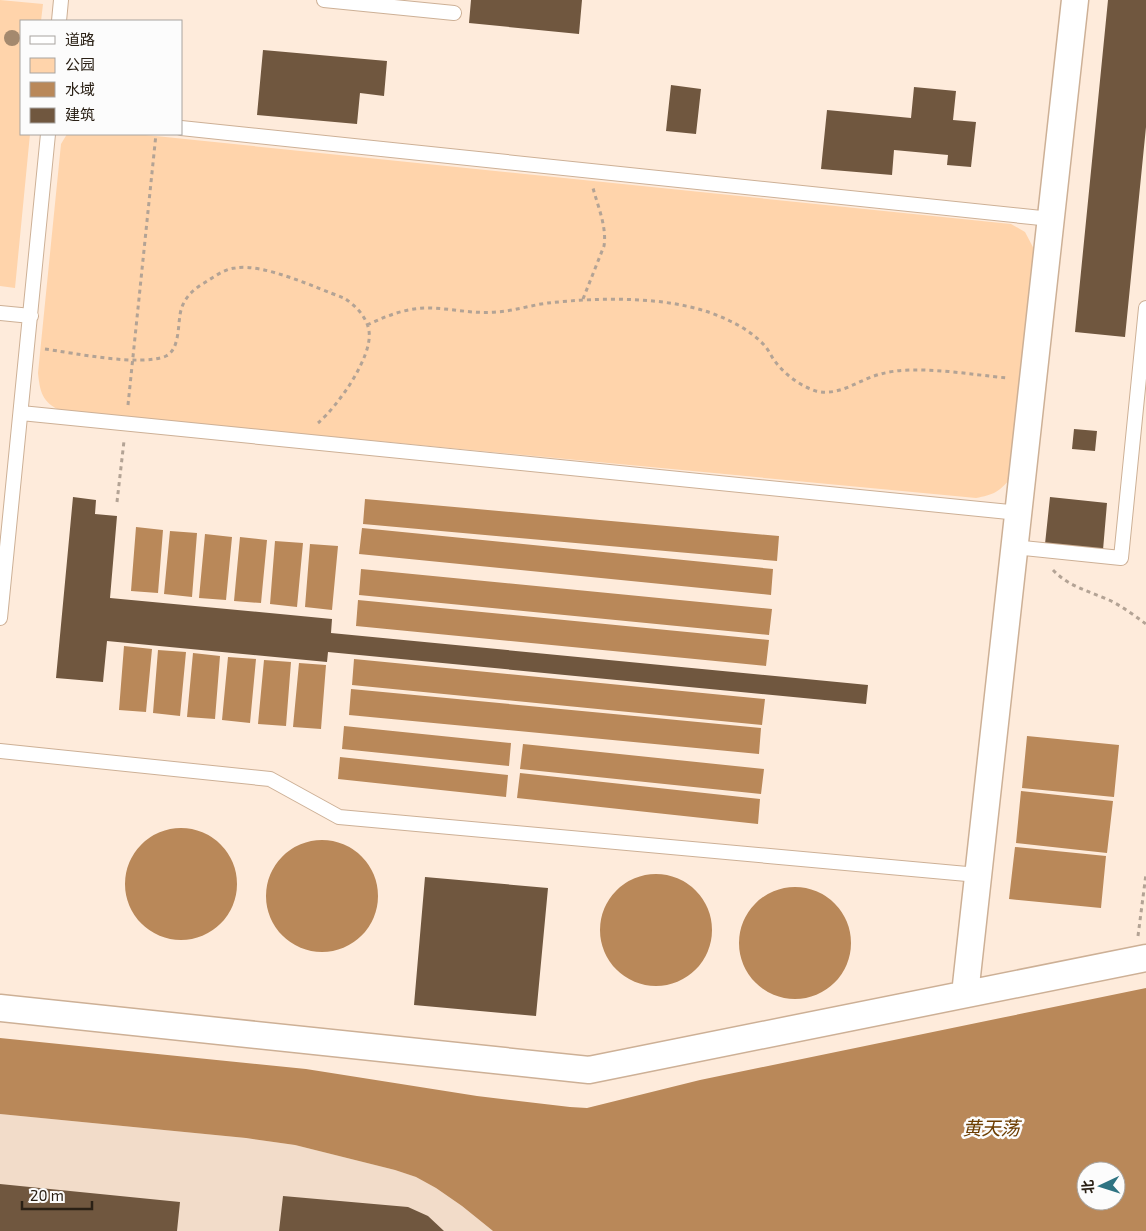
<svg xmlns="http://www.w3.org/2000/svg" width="1146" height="1231" font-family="'Exo 2','Noto Sans SC',sans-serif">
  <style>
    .built { fill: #f2dcc9 }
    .green { fill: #ffd4ab }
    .water { fill: #b98859; fill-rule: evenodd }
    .building { fill: #70573f }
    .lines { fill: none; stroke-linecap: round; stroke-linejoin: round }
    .service-casing { stroke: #cdb096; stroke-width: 16 }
    .minor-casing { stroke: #cdb096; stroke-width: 29 }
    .path { stroke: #b3a395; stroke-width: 3; stroke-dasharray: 4 4; stroke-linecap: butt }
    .service { stroke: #fff; stroke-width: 14 }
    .minor { stroke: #fff; stroke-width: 26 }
    .tree { fill: #a4896e }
    .labels { text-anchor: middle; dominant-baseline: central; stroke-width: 5; stroke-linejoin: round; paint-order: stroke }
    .water-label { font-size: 19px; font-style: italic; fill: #6c3d00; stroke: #fcfcfc }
  </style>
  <rect width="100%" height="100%" fill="#feebdb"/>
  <path class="built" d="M 0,1114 L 246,1138 L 295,1145 L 395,1170 L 416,1177 L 436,1188 L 462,1206 L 493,1231 L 0,1231 Z"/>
  <path class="green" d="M 0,0 L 43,4 L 41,21 L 21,21 L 21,134 L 30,134 L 15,288 L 0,286 Z
    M 67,134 L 136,134 L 1011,224 L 1025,232 L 1035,251 L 1011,478 C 999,492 993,495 976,498 L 61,411 C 42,402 40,392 38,373 L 61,144 Z"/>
  <path class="water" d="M 365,499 L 779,536 L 777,561 L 363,524 Z
    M 136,527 L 163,530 L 158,593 L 131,591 Z
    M 362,528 L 773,569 L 771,595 L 359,554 Z
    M 170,531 L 197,533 L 192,597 L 164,594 Z
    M 205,534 L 232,537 L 226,600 L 199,598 Z
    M 240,537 L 267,540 L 261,603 L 234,601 Z
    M 275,541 L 303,543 L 297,607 L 270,604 Z
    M 310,544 L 338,546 L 332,610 L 305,607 Z
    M 361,569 L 772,609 L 769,635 L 359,595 Z
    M 358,600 L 769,640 L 766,666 L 356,626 Z
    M 124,646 L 152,649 L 146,712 L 119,710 Z
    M 158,650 L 186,652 L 180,716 L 153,713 Z
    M 193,653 L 220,656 L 215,719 L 187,717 Z
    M 228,657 L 256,659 L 250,723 L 222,720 Z
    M 354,659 L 765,699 L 762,725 L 352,685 Z
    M 264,660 L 291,662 L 286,726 L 258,724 Z
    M 299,663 L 326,665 L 321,729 L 293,727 Z
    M 351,689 L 761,728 L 759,754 L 349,715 Z
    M 344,726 L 511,743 L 509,766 L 342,749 Z
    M 1027,736 L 1119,745 L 1114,797 L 1022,788 Z
    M 523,744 L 764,769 L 761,794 L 520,769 Z
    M 340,757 L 508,775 L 506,797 L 338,779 Z
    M 520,773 L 760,799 L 758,824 L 517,798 Z
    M 1021,791 L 1113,801 L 1107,853 L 1016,843 Z
    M125 884a56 56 0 1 1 112 0a56 56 0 1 1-112 0Z
    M266 896a56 56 0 1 1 112 0a56 56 0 1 1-112 0Z
    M 1015,847 L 1106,856 L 1101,908 L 1009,899 Z
    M600 930a56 56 0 1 1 112 0a56 56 0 1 1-112 0Z
    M739 943a56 56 0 1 1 112 0a56 56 0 1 1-112 0Z
    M 1146,988 L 1146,1231 L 493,1231 L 462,1206 L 436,1188 L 416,1177 L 395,1170 L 295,1145 L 246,1138 L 0,1114 L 0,1038 L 306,1069 L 477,1096 L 570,1107 L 587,1108 L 700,1080 ZM 1086,1171 L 1116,1171 L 1116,1201 L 1086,1201 Z"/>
  <path class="building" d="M 471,0 L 582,0 L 579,34 L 469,23 Z
    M 1108,0 L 1146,0 L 1146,127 L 1125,337 L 1075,332 Z
    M 263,50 L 387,61 L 384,96 L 360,93 L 357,124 L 257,115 Z
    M 671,85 L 701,89 L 696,134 L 666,131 Z
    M 914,87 L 956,91 L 953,120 L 976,122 L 971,167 L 947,165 L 948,155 L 894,150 L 892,175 L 821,169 L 827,110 L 911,118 Z
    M 1074,429 L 1097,431 L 1095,451 L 1072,449 Z
    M 73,497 L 96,500 L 95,514 L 117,516 L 110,598 L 332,619 L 331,633 L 868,685 L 866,704 L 328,652 L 327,662 L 107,641 L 103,682 L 56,678 Z
    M 1050,497 L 1107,503 L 1103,550 L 1045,544 Z
    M 425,877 L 548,888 L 536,1016 L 414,1005 Z
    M 0,1184 L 180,1202 L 177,1231 L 0,1231 Z
    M 283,1196 L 408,1207 L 428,1216 L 444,1231 L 279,1231 Z"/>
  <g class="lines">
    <g class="service-casing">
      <path id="service" d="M 324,0 L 454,13
        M 59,21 L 61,0
        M 181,128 L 1051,219
        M 0,313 L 31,316
        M 21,413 L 1019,513
        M 1014,547 L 1121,558 L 1146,308
        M 0,618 L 48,134
        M 0,751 L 270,779 L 339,817 L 978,875"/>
    </g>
    <g class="minor-casing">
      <path id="minor" d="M 965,994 L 1075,0
        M 0,1008 L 589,1070 L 1146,958"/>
    </g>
    <path class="path" d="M 583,299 L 604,246 C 607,227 598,207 593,188
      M 367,325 C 388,315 409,307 432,308 C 454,309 474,314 496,312 C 514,311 531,305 548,303 C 603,297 679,295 730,321 C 741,326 752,333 761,342 C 767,347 770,354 774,360 C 784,374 800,386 816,391 C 840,397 859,379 881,374 C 915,364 972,375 1008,378
      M 45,349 C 74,353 141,367 166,356 C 179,350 178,327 180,315 C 182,300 192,290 204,283 C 214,277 224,269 235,268 C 264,263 316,288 344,298 C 355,305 367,317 369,331 C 373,357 337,407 318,423
      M 128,405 L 156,134
      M 117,502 L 124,441
      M 1053,570 C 1069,587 1089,591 1109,600 C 1122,606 1135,616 1146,624
      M 1138,936 L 1146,874"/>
    <use href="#service" class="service"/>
    <use href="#minor" class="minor"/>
  </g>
  <circle class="tree" cx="12" cy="38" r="8"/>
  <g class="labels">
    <g class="water-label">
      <text x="991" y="1127">黄天荡</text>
    </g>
  </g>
  <rect x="20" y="20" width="162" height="115" fill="#fcfcfc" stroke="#a8a4a0"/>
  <rect x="30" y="36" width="25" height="8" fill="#ffffff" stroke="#a8a4a0"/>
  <text x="65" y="45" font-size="15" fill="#2a2015">道路</text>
  <rect x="30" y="58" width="25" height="15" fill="#ffd4ab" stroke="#a8a4a0"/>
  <text x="65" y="70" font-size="15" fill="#2a2015">公园</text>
  <rect x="30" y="82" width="25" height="15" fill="#b98859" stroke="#a8a4a0"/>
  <text x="65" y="95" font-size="15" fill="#2a2015">水域</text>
  <rect x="30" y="108" width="25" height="15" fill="#70573f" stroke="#a8a4a0"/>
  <text x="65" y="120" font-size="15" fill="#2a2015">建筑</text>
  <g transform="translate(1101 1186) rotate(266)"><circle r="24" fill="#fcfcfc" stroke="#a8a4a0"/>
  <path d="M0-4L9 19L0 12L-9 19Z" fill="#2e7382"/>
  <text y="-8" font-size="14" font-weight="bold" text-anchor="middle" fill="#2a2015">北</text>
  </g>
  <path d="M22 1201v8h70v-8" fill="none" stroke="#2a2015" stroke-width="2.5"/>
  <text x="30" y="1201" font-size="15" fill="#2a2015" stroke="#fcfcfc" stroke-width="4" paint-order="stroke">20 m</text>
</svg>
